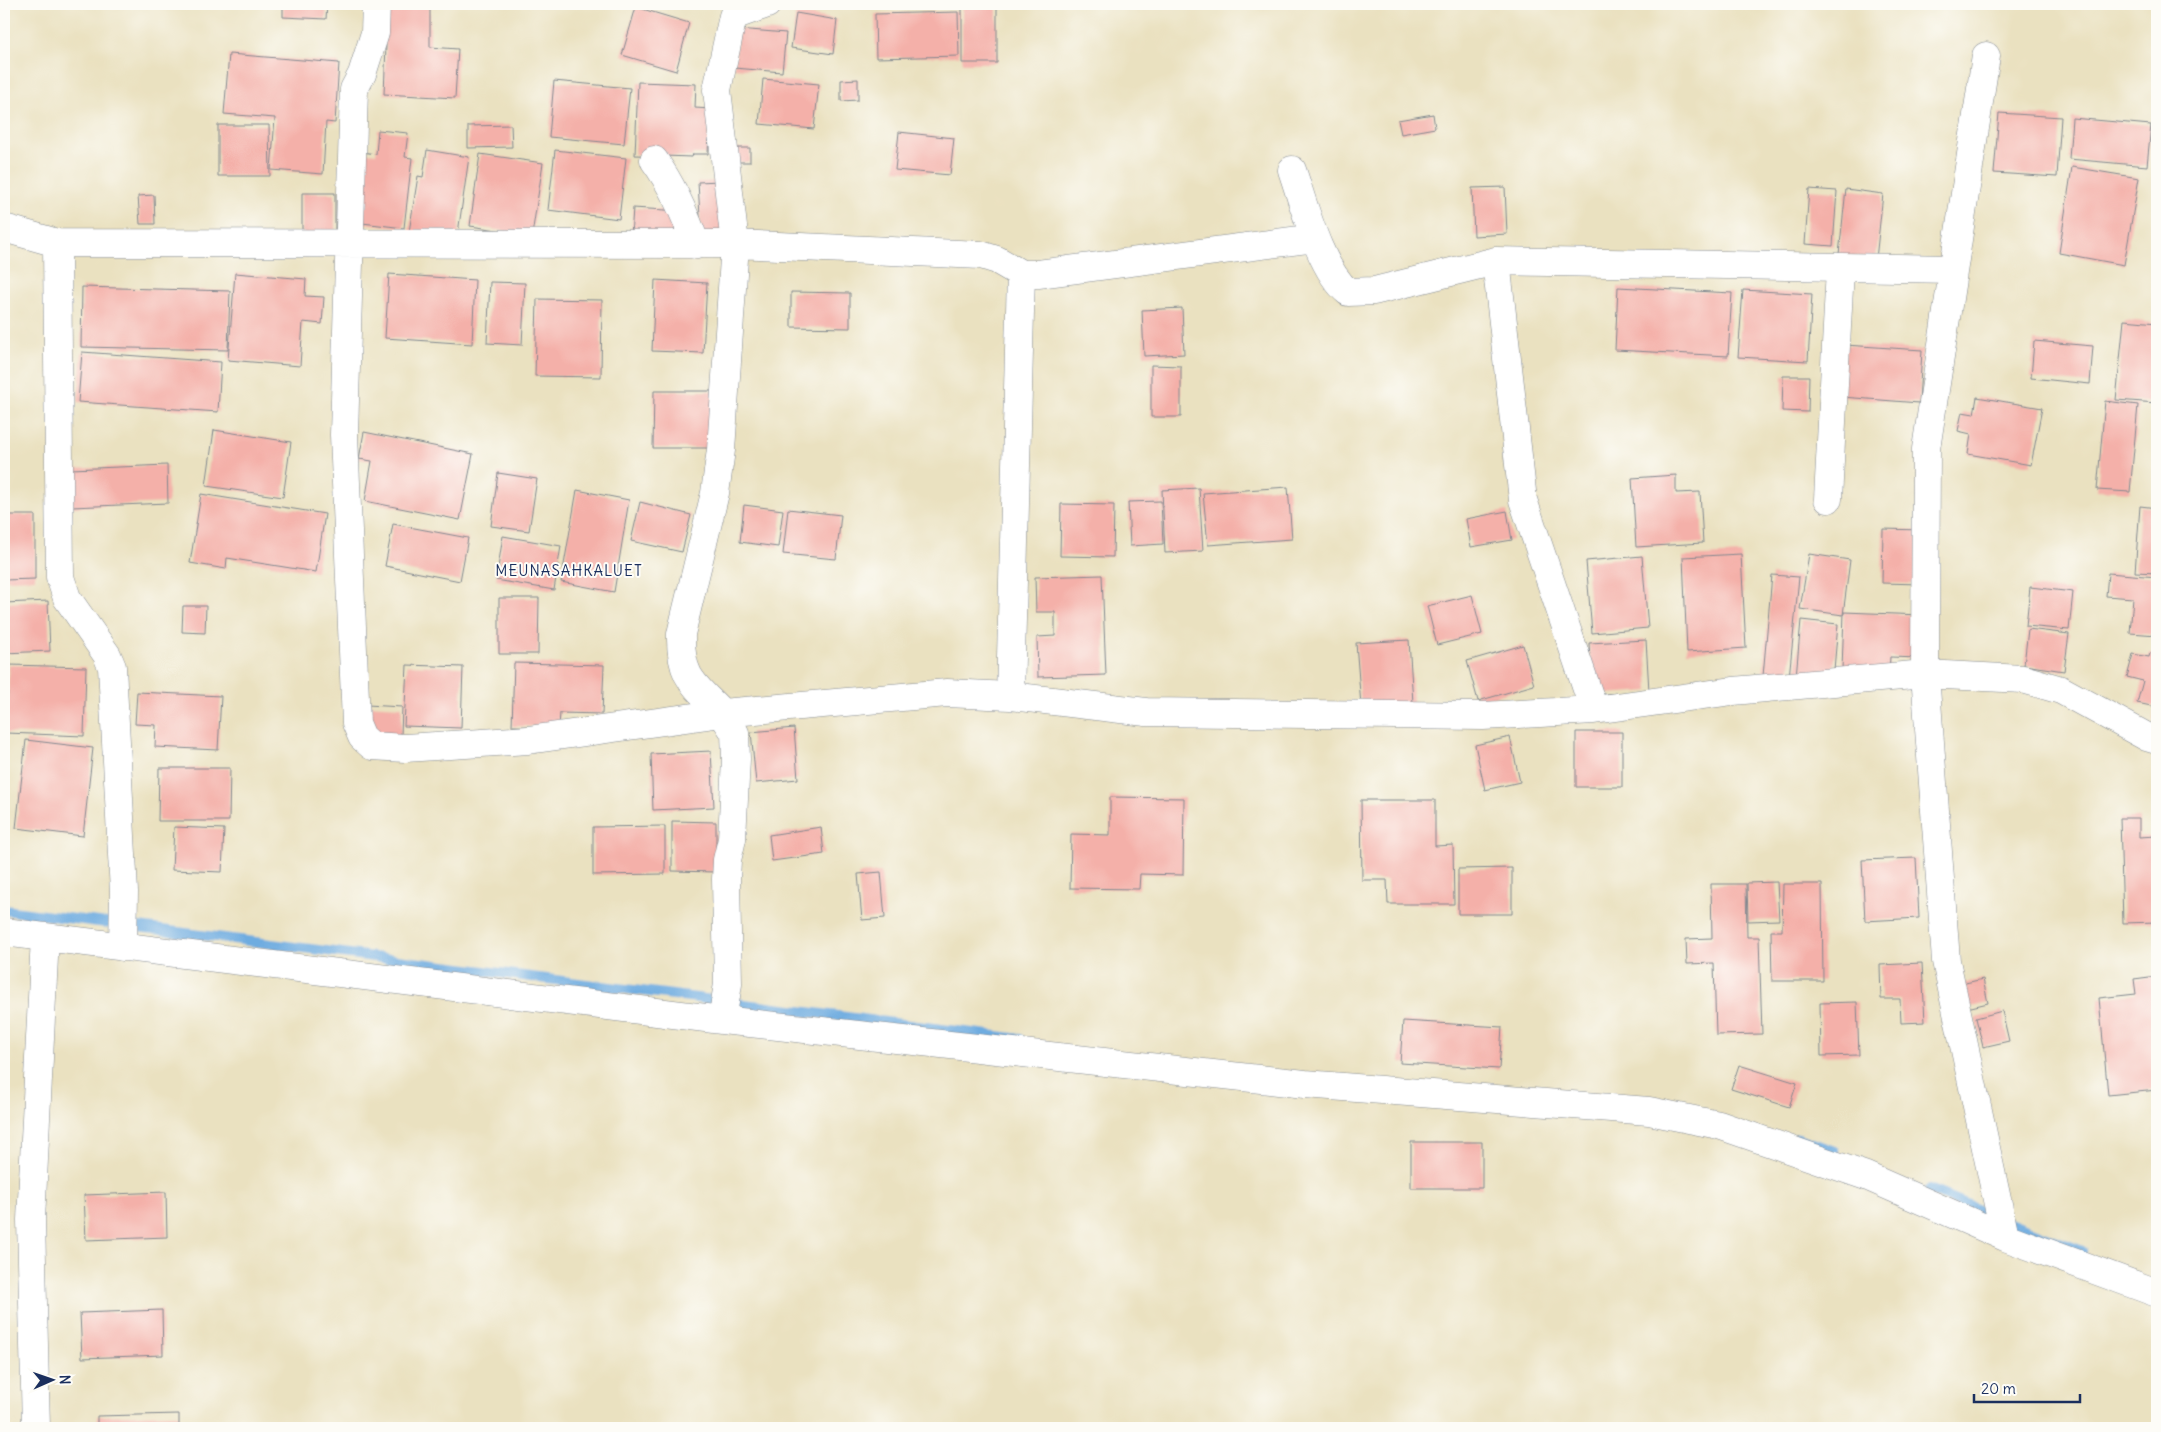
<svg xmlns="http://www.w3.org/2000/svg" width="2161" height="1432" font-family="Delius,sans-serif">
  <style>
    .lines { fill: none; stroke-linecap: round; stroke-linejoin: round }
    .stream { stroke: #6eace0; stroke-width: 10 }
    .building { fill: #f4b0a9 }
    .minor-casing { stroke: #82888f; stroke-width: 29 }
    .minor { stroke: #fff; stroke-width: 28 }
    .labels { text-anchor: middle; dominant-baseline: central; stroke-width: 4; stroke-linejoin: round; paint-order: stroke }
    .quarter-label { font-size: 15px; letter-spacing: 1px; fill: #1b2f5e; stroke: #fdfcf7 }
  </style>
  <rect width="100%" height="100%" fill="#fdfcf7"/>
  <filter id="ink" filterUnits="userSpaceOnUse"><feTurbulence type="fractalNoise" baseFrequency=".02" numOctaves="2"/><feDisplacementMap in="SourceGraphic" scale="10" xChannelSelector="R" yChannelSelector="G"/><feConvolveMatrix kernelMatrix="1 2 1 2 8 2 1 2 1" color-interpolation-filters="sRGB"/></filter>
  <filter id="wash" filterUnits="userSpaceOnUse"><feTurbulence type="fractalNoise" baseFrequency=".0096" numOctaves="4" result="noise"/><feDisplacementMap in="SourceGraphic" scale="20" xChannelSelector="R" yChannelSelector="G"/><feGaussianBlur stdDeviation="1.12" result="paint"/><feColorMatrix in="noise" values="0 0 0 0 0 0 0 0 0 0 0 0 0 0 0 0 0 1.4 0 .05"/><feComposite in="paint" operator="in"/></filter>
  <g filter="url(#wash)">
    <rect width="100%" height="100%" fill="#eae1c0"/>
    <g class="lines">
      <path class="stream" d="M 4,910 L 1020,1039
        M 1798,1138 L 1834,1151
        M 1929,1189 L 1990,1214
        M 2009,1222 L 2082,1251"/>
    </g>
    <g id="blocks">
      <path class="building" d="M 283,4 L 327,4 L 326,19 L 283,17 Z
        M 378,4 L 430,4 L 430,47 L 458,49 L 455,98 L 384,94 L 386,45 L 377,45 Z
        M 962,4 L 997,4 L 997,63 L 962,63 Z
        M 636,7 L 689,23 L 676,71 L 622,55 Z
        M 958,12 L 959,56 L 876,58 L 875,14 Z
        M 796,13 L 837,20 L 833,54 L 791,48 Z
        M 738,29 L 786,33 L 782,72 L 734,68 Z
        M 229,54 L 339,63 L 335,123 L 326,122 L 323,174 L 271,170 L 275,118 L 224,114 Z
        M 763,79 L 819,84 L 814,129 L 759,124 Z
        M 858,79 L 858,100 L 841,101 L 841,80 Z
        M 554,81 L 630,88 L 624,144 L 549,137 Z
        M 638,82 L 696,84 L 695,108 L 710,109 L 708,154 L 693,154 L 692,157 L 635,155 Z
        M 1999,113 L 2061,117 L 2057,177 L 1994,173 Z
        M 1433,114 L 1435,128 L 1401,134 L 1398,120 Z
        M 2072,118 L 2151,125 L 2147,166 L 2069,159 Z
        M 218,125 L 269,125 L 270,176 L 218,176 Z
        M 511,125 L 512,147 L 468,148 L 468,126 Z
        M 378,130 L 408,133 L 405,157 L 412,158 L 404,228 L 354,222 L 362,152 L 376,154 Z
        M 899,132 L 954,138 L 950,175 L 895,170 Z
        M 735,148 L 750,148 L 750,162 L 735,162 Z
        M 427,150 L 469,157 L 457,240 L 409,232 L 418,176 L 423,177 Z
        M 555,150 L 626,158 L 619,219 L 548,210 Z
        M 480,154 L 543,163 L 532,235 L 470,226 Z
        M 2072,167 L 2139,178 L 2124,265 L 2059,253 Z
        M 720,181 L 723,233 L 701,234 L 698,182 Z
        M 1505,187 L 1507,234 L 1474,236 L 1472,188 Z
        M 1809,189 L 1837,191 L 1833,246 L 1805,244 Z
        M 1846,189 L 1883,194 L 1876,259 L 1839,254 Z
        M 302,193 L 335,193 L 335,239 L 302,240 Z
        M 154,195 L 155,224 L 140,224 L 138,196 Z
        M 633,208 L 681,211 L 680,239 L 631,236 Z
        M 235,273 L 306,279 L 305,296 L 324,297 L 322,324 L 303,322 L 300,366 L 228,360 Z
        M 389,274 L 475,280 L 472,344 L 385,338 Z
        M 655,280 L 707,283 L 703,353 L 652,351 Z
        M 490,282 L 525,283 L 522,345 L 487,343 Z
        M 82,287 L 230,291 L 228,350 L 81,347 Z
        M 1618,287 L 1732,293 L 1728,356 L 1615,350 Z
        M 1743,290 L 1812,294 L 1808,361 L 1738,357 Z
        M 791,292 L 850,293 L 850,328 L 791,327 Z
        M 537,299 L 602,300 L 601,377 L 535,376 Z
        M 1182,308 L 1184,354 L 1144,356 L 1142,310 Z
        M 2124,320 L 2157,323 L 2157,403 L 2116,400 Z
        M 2034,341 L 2093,346 L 2090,384 L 2031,378 Z
        M 1845,345 L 1922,350 L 1919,403 L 1842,397 Z
        M 82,352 L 221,362 L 218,412 L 78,402 Z
        M 1151,365 L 1181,366 L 1181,417 L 1151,417 Z
        M 1783,376 L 1809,376 L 1808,412 L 1782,411 Z
        M 654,391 L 715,391 L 715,448 L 653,448 Z
        M 1977,397 L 2042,408 L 2031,465 L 1968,454 L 1971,434 L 1958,431 L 1962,412 L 1974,414 Z
        M 2105,401 L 2138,405 L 2130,492 L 2097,490 Z
        M 214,430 L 291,442 L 283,497 L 206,486 Z
        M 364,432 L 473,454 L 460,520 L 365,501 L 372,461 L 359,459 Z
        M 167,465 L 168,503 L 72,507 L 71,469 Z
        M 498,473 L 537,479 L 529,531 L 491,526 Z
        M 1676,475 L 1676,493 L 1700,492 L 1703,543 L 1636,547 L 1632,478 Z
        M 1288,487 L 1292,539 L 1208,545 L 1203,493 Z
        M 1199,488 L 1203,551 L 1165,553 L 1162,490 Z
        M 577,490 L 629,500 L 614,592 L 561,582 Z
        M 201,494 L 325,514 L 316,572 L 227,558 L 226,569 L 190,563 Z
        M 1161,501 L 1163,544 L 1130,546 L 1128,502 Z
        M 640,502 L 691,515 L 682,552 L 631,541 Z
        M 1061,504 L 1114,505 L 1113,557 L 1060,556 Z
        M 744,505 L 783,510 L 778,547 L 740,542 Z
        M 2140,506 L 2157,508 L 2157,573 L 2135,572 Z
        M 788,509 L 841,515 L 836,559 L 783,554 Z
        M 1507,511 L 1512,540 L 1471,547 L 1466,519 Z
        M 4,515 L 35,515 L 35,579 L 4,580 Z
        M 393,524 L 468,538 L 460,581 L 385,566 Z
        M 1883,529 L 1921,530 L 1920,584 L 1882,583 Z
        M 503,536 L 561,546 L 554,590 L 496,580 Z
        M 1741,554 L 1746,648 L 1687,652 L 1683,557 Z
        M 1809,554 L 1850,560 L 1843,615 L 1800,609 Z
        M 1642,556 L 1648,628 L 1592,633 L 1586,561 Z
        M 2108,573 L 2157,577 L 2157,635 L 2130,633 L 2133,598 L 2106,596 Z
        M 1102,575 L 1106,675 L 1038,677 L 1037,637 L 1055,636 L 1055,612 L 1036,612 L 1035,577 Z
        M 1772,575 L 1799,577 L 1789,678 L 1763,676 Z
        M 2030,587 L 2073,592 L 2069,630 L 2026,626 Z
        M 1472,595 L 1482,634 L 1437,645 L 1427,606 Z
        M 499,598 L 539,598 L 538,654 L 499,654 Z
        M 48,601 L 50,651 L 4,653 L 4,603 Z
        M 183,606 L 206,606 L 205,633 L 182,632 Z
        M 1844,612 L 1921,615 L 1920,658 L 1890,657 L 1889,672 L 1842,670 Z
        M 1801,620 L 1838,624 L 1833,681 L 1796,677 Z
        M 2028,629 L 2069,634 L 2064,671 L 2024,665 Z
        M 1409,640 L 1413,703 L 1361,706 L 1356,643 Z
        M 1646,640 L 1649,691 L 1592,695 L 1589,643 Z
        M 1523,645 L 1534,685 L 1478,701 L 1467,661 Z
        M 2150,653 L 2157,655 L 2157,720 L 2153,719 L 2156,707 L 2137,703 L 2143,681 L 2127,677 L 2133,654 L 2149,657 Z
        M 514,663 L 604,665 L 602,714 L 560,713 L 559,727 L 512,726 Z
        M 9,665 L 86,667 L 84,736 L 6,733 Z
        M 407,665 L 463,667 L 461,728 L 404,726 Z
        M 137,692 L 221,696 L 218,750 L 155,747 L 156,725 L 135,724 Z
        M 367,705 L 402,707 L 401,736 L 367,734 Z
        M 794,728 L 798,779 L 756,783 L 751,732 Z
        M 1576,732 L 1622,732 L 1622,787 L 1576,787 Z
        M 1510,737 L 1520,782 L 1485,790 L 1475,745 Z
        M 26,740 L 93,748 L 83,836 L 16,828 Z
        M 711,751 L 714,807 L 653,810 L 651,754 Z
        M 159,768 L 230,768 L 229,821 L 158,821 Z
        M 1110,797 L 1184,798 L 1183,875 L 1140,874 L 1139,889 L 1070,888 L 1071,834 L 1110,835 Z
        M 1361,800 L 1435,800 L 1435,846 L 1453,845 L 1454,904 L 1388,904 L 1387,880 L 1362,880 Z
        M 2120,818 L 2139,818 L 2139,837 L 2157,836 L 2157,922 L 2123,923 Z
        M 672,821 L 716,822 L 716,872 L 672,871 Z
        M 665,826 L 665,874 L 593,875 L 593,827 Z
        M 174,827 L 224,829 L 222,872 L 172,870 Z
        M 821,827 L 824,854 L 772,861 L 769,835 Z
        M 1916,858 L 1919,918 L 1865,921 L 1862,860 Z
        M 1512,868 L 1512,914 L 1458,914 L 1458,869 Z
        M 881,872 L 885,918 L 862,920 L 858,874 Z
        M 1777,882 L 1779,920 L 1748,921 L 1747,883 Z
        M 1711,884 L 1746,884 L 1747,937 L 1759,937 L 1762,1034 L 1716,1035 L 1714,963 L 1687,964 L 1686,939 L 1712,938 Z
        M 1783,884 L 1822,884 L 1823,981 L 1772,981 L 1771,931 L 1782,931 Z
        M 1922,963 L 1925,1022 L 1901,1023 L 1900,999 L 1881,999 L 1880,965 Z
        M 2157,976 L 2157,1090 L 2108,1095 L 2099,998 L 2136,994 L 2134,979 Z
        M 1983,979 L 1988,1003 L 1967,1008 L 1961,984 Z
        M 1857,1002 L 1859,1055 L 1821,1056 L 1820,1003 Z
        M 2002,1011 L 2009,1041 L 1983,1047 L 1976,1018 Z
        M 1403,1021 L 1502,1027 L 1499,1069 L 1400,1063 Z
        M 1739,1065 L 1797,1083 L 1789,1107 L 1731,1089 Z
        M 1411,1142 L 1482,1142 L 1482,1188 L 1411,1188 Z
        M 166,1192 L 167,1237 L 86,1240 L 84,1195 Z
        M 162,1310 L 163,1355 L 82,1358 L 80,1313 Z
        M 179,1414 L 179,1428 L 97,1428 L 97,1416 Z"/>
    </g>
  </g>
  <g filter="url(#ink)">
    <use href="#blocks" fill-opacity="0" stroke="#82888f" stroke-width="1"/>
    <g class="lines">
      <g class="minor-casing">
        <path id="minor" d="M 376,4 L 375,33 L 362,74 L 354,89 L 344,435 L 356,723 L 362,737 L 372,746 L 405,748 L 528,740 L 722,713 L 735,733 L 736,759 L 732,839 L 727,860 L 726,879 L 728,984 L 722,1020
          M 767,4 L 733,16 L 717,90 L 735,244 L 721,450 L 715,493 L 681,634 C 680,678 694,684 722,713 L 947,693 L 1010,696 L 1146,712 L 1483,716 L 1594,710 L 1733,691 L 1925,674 L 2023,679 L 2061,690 L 2147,737 L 2157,740
          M 1986,56 L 1926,449 L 1925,674 L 1946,961 L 2005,1237
          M 654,160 C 673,186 685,214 696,245
          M 1292,170 C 1304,205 1320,269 1348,292 L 1374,291 L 1496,261
          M 4,228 L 57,243
          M 1828,499 L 1840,269
          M 1010,696 L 1021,274
          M 1594,710 L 1523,500 L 1496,261 L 1953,269
          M 4,932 L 722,1020 L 1305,1084 L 1649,1111 L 1719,1125 L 1866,1176 L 2005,1237 L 2157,1293
          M 123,947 L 124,892 L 112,667 L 107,655 L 67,598 L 60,577 L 57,243 L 735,244 L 981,255 L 997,260 L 1021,274 L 1038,274 L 1315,238
          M 36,1428 L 31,1220 L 45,937"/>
      </g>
      <use href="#minor" class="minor"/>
    </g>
  </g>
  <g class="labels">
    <g class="quarter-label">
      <text x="569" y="570">MEUNASAHKALUET</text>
    </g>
  </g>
  <rect width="2161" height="1432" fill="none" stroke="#fdfcf7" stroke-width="20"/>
  <g transform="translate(52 1380) rotate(88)" stroke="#fdfcf7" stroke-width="4" paint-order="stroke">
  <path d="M0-4L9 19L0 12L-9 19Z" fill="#1b2f5e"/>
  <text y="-8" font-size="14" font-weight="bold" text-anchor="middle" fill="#1b2f5e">N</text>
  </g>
  <path d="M1974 1394v8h106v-8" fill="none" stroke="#1b2f5e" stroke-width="2.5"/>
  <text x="1981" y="1394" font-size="15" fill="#1b2f5e" stroke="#fdfcf7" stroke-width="4" paint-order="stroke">20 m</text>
</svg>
